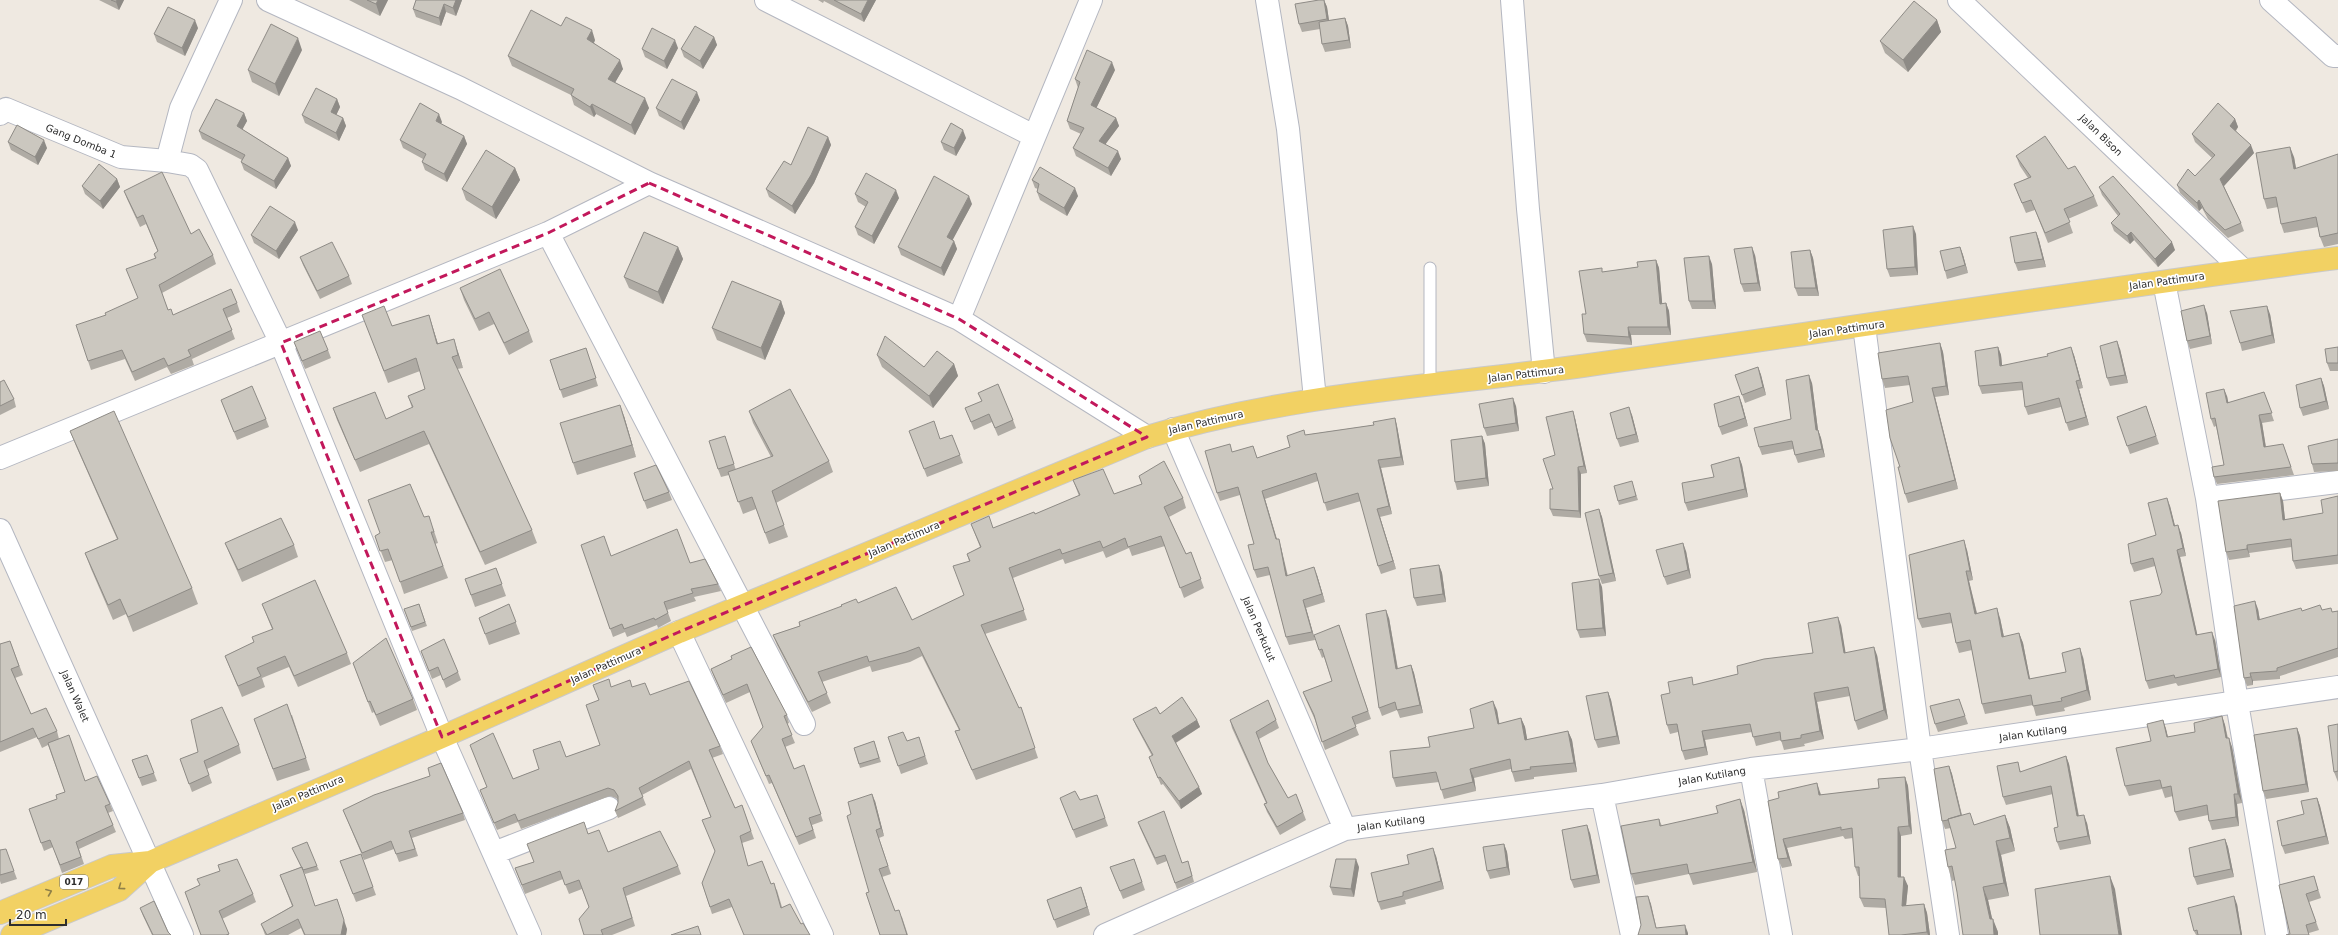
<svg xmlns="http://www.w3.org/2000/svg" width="2338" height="935" font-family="'DejaVu Sans',sans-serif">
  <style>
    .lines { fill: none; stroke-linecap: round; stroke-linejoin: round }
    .service-casing { stroke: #b4b7c1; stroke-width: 13 }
    .minor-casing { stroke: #b4b7c1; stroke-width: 24 }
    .primary-casing { stroke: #c9c9c9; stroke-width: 24 }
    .service { stroke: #fff; stroke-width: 11 }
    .minor { stroke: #fff; stroke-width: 22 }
    .primary { stroke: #f2d163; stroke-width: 22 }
    .wall { fill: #afaba4 }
    .shaded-wall { fill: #8e8b86 }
    .building { fill: #cbc7bf; stroke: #8e8b86 }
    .oneway { stroke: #908048 }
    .marked { fill: none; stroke: #c2185b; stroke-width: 3; stroke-dasharray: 8 5; stroke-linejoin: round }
    .labels { text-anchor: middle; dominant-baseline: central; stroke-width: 3.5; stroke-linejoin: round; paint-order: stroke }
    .shield { fill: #fff; stroke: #6d6d6d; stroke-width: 1 }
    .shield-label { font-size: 9px; font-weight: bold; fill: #2e2e2e }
    .street-label { font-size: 10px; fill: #2e2e2e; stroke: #fff }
  </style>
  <rect width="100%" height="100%" fill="#efe9e1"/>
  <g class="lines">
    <g class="service-casing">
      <path id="service" d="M 1430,268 L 1430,385"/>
    </g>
    <g class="minor-casing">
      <path id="minor" d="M 268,0 L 460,88 L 649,183 L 959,319 L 1147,437
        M 766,0 L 1034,136
        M 1267,0 L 1288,129 L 1315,399
        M 1512,0 L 1528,209 L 1544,372
        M 1959,0 L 2243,270
        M 2271,0 L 2333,56 L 2338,56
        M 0,114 L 6,109 L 121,157 L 167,161 L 190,165 L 197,170 L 281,343 L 442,737 L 530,935
        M 167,161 L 181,108 L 231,0
        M 548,233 L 804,724
        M 2164,282 L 2207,498 L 2237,703 L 2277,935
        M 959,319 L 1091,0
        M 1864,326 L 1920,749 L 1948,935
        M 1173,429 L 1345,829
        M 0,458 L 548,233 L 649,183
        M 2207,498 L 2338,482
        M 0,530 L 182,935
        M 679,632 L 822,935
        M 1751,769 L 1781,935
        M 1602,795 L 1632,935
        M 494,853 L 609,808
        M 1105,935 L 1345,829 L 1602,795 L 1751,769 L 1920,749 L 2338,687"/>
    </g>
    <g class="primary-casing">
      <path id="primary" d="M 0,913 L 112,866 L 150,862 L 442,737 L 679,632 L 1147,437 C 1291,393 1441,386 1589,365 C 1839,330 2088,290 2338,258
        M 12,935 L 119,890 L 150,862"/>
    </g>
    <use href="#service" class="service"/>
    <use href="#minor" class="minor"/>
    <use href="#primary" class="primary"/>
  </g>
  <path class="wall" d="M 99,0 L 124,0 L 119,10 Z
    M 349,0 L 388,0 L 380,16 Z
    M 416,0 L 462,0 L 456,16 L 446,12 L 441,26 L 416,17 L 413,9 Z
    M 818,0 L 876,0 L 864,22 L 824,1 L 823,3 Z
    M 1324,0 L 1327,7 L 1329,21 L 1345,18 L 1348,26 L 1351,48 L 1325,52 L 1322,44 L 1320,29 L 1302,32 L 1299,24 Z
    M 1937,20 L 1941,32 L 1908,72 L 1885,53 L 1880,41 Z
    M 561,26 L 595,40 L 594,43 L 623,69 L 615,82 L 649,108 L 635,135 L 596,114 L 594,117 L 574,105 L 571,95 L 512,66 L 508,56 Z
    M 198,28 L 185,56 L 157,42 L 154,34 Z
    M 714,37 L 717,45 L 703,69 L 684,57 L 681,49 Z
    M 678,48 L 667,69 L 645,57 L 642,49 Z
    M 302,50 L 279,96 L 252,82 L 248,70 Z
    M 1115,70 L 1096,108 L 1116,118 L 1119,126 L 1105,144 L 1121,159 L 1111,176 L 1076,156 L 1073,148 L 1081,134 L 1070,129 L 1067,121 L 1078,88 L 1075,79 Z
    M 337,99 L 340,107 L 336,115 L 343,118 L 346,126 L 339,141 L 305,123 L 302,115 Z
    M 700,100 L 684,130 L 659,116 L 656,108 Z
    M 244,113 L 247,121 L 242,129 L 288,158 L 291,166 L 276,189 L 244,170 L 241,162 L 242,160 L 202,139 L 199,131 Z
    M 2235,119 L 2238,127 L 2236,131 L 2254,153 L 2224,186 L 2241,223 L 2244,231 L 2228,238 L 2208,219 L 2202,208 L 2199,211 L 2180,193 L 2177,185 L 2195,176 L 2212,158 L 2195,142 L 2192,134 Z
    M 442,122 L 441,124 L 464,136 L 467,144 L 447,182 L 425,170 L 422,162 L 423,159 L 403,148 L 400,140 Z
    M 828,137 L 831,145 L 814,183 L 795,214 L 769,197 L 766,189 L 791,165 Z
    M 966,138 L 956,156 L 944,150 L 941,142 Z
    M 8,142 L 47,148 L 38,165 L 11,150 Z
    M 2338,154 L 2338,244 L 2324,247 L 2320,237 L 2318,227 L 2284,233 L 2281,224 L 2278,207 L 2267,209 L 2264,199 L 2294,157 L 2296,169 Z
    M 2016,156 L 2068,169 L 2094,196 L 2098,206 L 2068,219 L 2073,233 L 2048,243 L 2035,210 L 2026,213 L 2018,194 L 2014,184 L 2028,178 L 2020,166 Z
    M 515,168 L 520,180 L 496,219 L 466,200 L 462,189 Z
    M 117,179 L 120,187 L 103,209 L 85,194 L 82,186 Z
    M 1032,180 L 1078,196 L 1067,216 L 1040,200 L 1037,192 L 1038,189 L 1035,188 Z
    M 2099,187 L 2175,250 L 2158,267 L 2134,240 L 2130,244 L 2114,231 L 2111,223 L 2118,216 L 2102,195 Z
    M 124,191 L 191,234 L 213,255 L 216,264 L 162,293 L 168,310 L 173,315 L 237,303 L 240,312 L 227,318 L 235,339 L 192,359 L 194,365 L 171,374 L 167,367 L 135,381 L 125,359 L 91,370 L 88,361 L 106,315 L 138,299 L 155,258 L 154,254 L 158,252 L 146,224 L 140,227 L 127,199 Z
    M 855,194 L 899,198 L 874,244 L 858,235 L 855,227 L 866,207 L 858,202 Z
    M 972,204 L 952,240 L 954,241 L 957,249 L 944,276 L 901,255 L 898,247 Z
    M 298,230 L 279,259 L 254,243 L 251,235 Z
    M 2036,232 L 2039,240 L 2046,267 L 2018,271 L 2015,263 Z
    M 1916,234 L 1918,275 L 1890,277 L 1887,269 Z
    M 678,247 L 683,259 L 663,304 L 629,288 L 624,277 Z
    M 1960,247 L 1963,255 L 1968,273 L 1947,279 L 1945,271 Z
    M 1810,250 L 1813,258 L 1819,296 L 1798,296 L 1795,288 Z
    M 1755,255 L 1761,291 L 1744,292 L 1741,284 Z
    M 300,257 L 349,276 L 352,284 L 320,299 L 303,265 Z
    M 1656,260 L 1659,268 L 1662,304 L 1666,303 L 1669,311 L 1671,335 L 1631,335 L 1632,345 L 1587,342 L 1584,334 L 1586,314 L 1603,272 L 1638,267 Z
    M 1712,264 L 1716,309 L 1692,309 L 1689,301 Z
    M 460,288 L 529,331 L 533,342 L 509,355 L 494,324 L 479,331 L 464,300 Z
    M 781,301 L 785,313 L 765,360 L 717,340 L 712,328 Z
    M 2207,313 L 2212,344 L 2190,349 L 2187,341 Z
    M 2270,314 L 2275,343 L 2242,351 L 2240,343 Z
    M 429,315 L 438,344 L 458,352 L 463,368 L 457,369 L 532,530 L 537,543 L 485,565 L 429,444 L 360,472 L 337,420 L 333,408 L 386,419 L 412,408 L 408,396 L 425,389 L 420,371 L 388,383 L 367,327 L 392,326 Z
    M 294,342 L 328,350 L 331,358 L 305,369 Z
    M 1940,343 L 1943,352 L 1949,395 L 1935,397 L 1958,489 L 1908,503 L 1905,494 L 1900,467 L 1913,402 L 1910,385 L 1885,388 L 1882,379 Z
    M 1998,347 L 2001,355 L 2002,366 L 2074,355 L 2083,388 L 2079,389 L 2089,425 L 2069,431 L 2061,407 L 2028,415 L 2025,407 L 2023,390 L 1982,394 L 1979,386 Z
    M 2338,347 L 2338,371 L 2330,371 L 2327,363 Z
    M 586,348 L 598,386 L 563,398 L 550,360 Z
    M 2120,349 L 2128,383 L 2110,386 L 2107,378 Z
    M 877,355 L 924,367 L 954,364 L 958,376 L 933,408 L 882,367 Z
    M 1758,367 L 1761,375 L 1766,395 L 1745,403 L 1735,375 Z
    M 2321,378 L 2324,386 L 2329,409 L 2303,416 L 2300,408 Z
    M 0,382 L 14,399 L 16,407 L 0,415 Z
    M 1812,383 L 1818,430 L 1821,438 L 1825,457 L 1798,463 L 1795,455 L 1793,449 L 1762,455 L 1759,447 L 1791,419 Z
    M 2264,392 L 2274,421 L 2262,423 L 2266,447 L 2283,444 L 2294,475 L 2217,484 L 2214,477 L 2224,465 L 2216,426 L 2214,427 L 2211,419 L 2227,396 L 2228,403 Z
    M 978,393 L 1013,420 L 1016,428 L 998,436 L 992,422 L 974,430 L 965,408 L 982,402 Z
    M 1739,396 L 1742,404 L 1748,426 L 1722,435 L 1719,427 Z
    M 221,400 L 266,419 L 269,427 L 237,440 Z
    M 1516,406 L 1519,431 L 1487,436 L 1484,428 Z
    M 2146,406 L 2159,444 L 2130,454 L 2117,417 Z
    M 749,411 L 829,461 L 833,472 L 776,503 L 788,537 L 769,544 L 756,509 L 743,514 L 729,475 L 721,477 L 718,469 L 727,444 L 736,470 L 771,457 L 753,423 Z
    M 1632,415 L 1639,442 L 1620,447 L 1617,439 Z
    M 624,416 L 636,457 L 577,475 L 573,463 Z
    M 1395,418 L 1397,426 L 1404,465 L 1381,468 L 1392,514 L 1380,517 L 1396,569 L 1381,574 L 1378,566 L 1361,501 L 1327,511 L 1318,481 L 1265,499 L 1277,539 L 1281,547 L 1288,576 L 1317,575 L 1325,602 L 1306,608 L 1315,640 L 1289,645 L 1286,637 L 1270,575 L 1257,578 L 1254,570 L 1254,544 L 1240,495 L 1220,501 L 1217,493 L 1233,452 L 1253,446 L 1257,458 L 1290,447 L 1305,435 L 1374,425 Z
    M 1575,418 L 1587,473 L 1581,474 L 1581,518 L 1553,516 L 1550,509 L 1553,489 L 1555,455 Z
    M 70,431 L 192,588 L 198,604 L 133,632 L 126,614 L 113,620 L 91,569 L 85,553 L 117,539 L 76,446 Z
    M 909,431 L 940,439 L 952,435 L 963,463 L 927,477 Z
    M 1482,436 L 1485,444 L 1489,486 L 1457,490 L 1455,482 Z
    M 2338,439 L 2338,471 L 2314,472 L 2312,464 Z
    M 1739,457 L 1742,465 L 1748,497 L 1688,511 L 1685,503 L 1714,477 Z
    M 634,473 L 669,492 L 672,500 L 647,509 Z
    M 1139,476 L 1183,498 L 1186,508 L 1169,517 L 1186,554 L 1191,552 L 1204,588 L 1184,598 L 1165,546 L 1132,556 L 1129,548 L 1106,558 L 1103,551 L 1065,564 L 1063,559 L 1013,578 L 1027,620 L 985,634 L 1019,708 L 1021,707 L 1038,758 L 976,780 L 959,741 L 955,731 L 959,730 L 922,656 L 910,662 L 872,672 L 870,666 L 822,682 L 831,703 L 812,712 L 777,645 L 773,635 L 800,626 L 858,603 L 912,620 L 964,595 L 969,561 L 967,554 L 980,547 L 971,524 L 993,528 L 1035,514 L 1079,496 L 1073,480 L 1114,494 L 1142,484 Z
    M 1633,485 L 1638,500 L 1619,505 L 1618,501 Z
    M 2280,493 L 2283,501 L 2285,520 L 2323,513 L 2338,496 L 2338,564 L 2296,569 L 2293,561 L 2292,547 L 2249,553 L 2250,557 L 2229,560 L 2226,552 Z
    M 2170,506 L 2175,526 L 2181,533 L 2186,556 L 2180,557 L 2197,634 L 2215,640 L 2221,677 L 2178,686 L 2176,683 L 2149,689 L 2146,681 L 2160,595 L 2162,592 L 2155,566 L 2134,572 L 2131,564 L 2156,535 Z
    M 1599,509 L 1602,517 L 1616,581 L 1602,584 L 1599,576 Z
    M 424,517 L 433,528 L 438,543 L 435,544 L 448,578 L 404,594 L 393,560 L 385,562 L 375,536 Z
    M 225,543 L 294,545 L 298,557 L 242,582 L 230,555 Z
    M 581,545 L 611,556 L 690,563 L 718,584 L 721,591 L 694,597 L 696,601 L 667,610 L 671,621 L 658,628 L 657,625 L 627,637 L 625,632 L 613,637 Z
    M 1967,550 L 1973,580 L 1969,581 L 1977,613 L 2000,618 L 2004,637 L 2019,633 L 2023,643 L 2030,679 L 2066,672 L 2083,657 L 2091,700 L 2064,708 L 2065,711 L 2036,716 L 2033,705 L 1985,714 L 1982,704 L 1972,650 L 1959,653 L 1956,643 L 1952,623 L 1922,628 L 1918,619 Z
    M 1686,551 L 1691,578 L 1667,585 L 1664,577 Z
    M 1439,565 L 1442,573 L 1446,602 L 1417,606 L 1414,598 Z
    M 496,568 L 506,596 L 475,607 L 465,579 Z
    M 1602,587 L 1606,636 L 1580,638 L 1577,630 Z
    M 262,604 L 347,653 L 351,664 L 298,687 L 289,667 L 262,678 L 265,687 L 242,697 L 229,666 L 225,656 L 254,642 L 272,629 Z
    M 419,604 L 427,626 L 412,631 L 404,609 Z
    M 509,604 L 520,634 L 489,645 L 479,618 Z
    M 2258,609 L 2260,620 L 2302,611 L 2322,610 L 2332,612 L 2338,611 L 2338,657 L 2280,676 L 2280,679 L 2253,681 L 2253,685 L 2247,686 L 2244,678 Z
    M 1389,618 L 1398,669 L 1411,665 L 1414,673 L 1423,713 L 1400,718 L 1397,710 L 1382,716 L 1379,708 Z
    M 1339,625 L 1371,719 L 1355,725 L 1359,735 L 1325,750 L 1315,720 L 1306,700 L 1303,692 L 1332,681 L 1324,657 L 1322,658 L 1319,650 Z
    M 1841,625 L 1845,653 L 1877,655 L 1888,719 L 1858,730 L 1855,721 L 1850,696 L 1817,702 L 1824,739 L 1804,744 L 1805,746 L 1784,750 L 1781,740 L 1756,746 L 1752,732 L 1705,740 L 1708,755 L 1685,760 L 1682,751 L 1678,732 L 1670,734 L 1667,725 L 1670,693 L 1694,685 L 1738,674 L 1813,653 Z
    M 10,641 L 23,675 L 15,678 L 31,714 L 57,731 L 59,739 L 85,781 L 110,804 L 113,811 L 108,813 L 116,832 L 79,849 L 84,864 L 62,873 L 53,847 L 44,851 L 29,809 L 57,799 L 65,792 L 48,745 L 42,748 L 37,737 L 0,752 L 0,644 Z
    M 421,651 L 458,672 L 461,680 L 446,688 L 441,675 L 432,679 Z
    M 732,659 L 787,715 L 789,723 L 787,724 L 795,743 L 785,747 L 794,769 L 804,765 L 823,821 L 812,825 L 816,838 L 799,845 L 772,783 L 769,784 L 751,741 L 763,727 L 750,692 L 726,703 L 714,677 L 711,669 Z
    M 353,663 L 413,699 L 417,710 L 380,726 L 374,712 L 372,713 Z
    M 593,685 L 612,687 L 633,687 L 650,695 L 720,746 L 723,754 L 712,758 L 735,808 L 742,805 L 754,839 L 742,843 L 748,866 L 771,884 L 777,890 L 782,907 L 801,924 L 810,935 L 732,907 L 712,914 L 702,883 L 715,852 L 711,817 L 691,769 L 642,795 L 646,805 L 618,818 L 615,811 L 618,803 L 618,800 L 616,798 L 610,796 L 521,829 L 518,822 L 497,830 L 480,790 L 487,787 L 470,745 L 513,779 L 539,769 L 566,757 L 600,745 L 599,700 Z
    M 1608,692 L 1611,700 L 1620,744 L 1598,748 L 1595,740 Z
    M 1959,699 L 1968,724 L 1938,732 L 1935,724 Z
    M 1497,710 L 1499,724 L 1521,718 L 1525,727 L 1527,740 L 1568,731 L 1572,740 L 1577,772 L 1534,777 L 1534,779 L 1515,782 L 1511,769 L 1474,778 L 1476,791 L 1444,799 L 1439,782 L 1396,787 L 1393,778 L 1430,747 L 1474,728 Z
    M 1160,714 L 1197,720 L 1200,727 L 1176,743 L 1202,794 L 1181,809 L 1163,784 L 1161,785 L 1149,757 L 1152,756 L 1136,726 L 1133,719 Z
    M 292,715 L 310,770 L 277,781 L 254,719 Z
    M 2222,716 L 2225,725 L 2228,738 L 2232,747 L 2242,803 L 2237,804 L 2239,826 L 2212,830 L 2209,821 L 2208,815 L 2179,821 L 2175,812 L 2173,796 L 2165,798 L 2162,789 L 2129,796 L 2125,786 L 2163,720 L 2166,729 L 2168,737 L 2195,732 Z
    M 1230,720 L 1276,720 L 1279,728 L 1259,739 L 1268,763 L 1288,798 L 1303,812 L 1306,820 L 1280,835 L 1267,812 L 1264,804 L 1266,803 L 1232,728 Z
    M 2338,724 L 2338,782 L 2334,772 Z
    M 2297,728 L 2300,736 L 2309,792 L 2266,799 L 2263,791 Z
    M 888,737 L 907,741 L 919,737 L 928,764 L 901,774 Z
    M 874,741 L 881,762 L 860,768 L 854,748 Z
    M 239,745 L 241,753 L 207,769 L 212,783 L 192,792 L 180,759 L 198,752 Z
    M 147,755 L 157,781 L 142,786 L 132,760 Z
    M 2066,756 L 2069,764 L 2079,816 L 2087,823 L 2091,844 L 2060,850 L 2057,842 L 2058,827 L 2053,794 L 2006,805 L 2003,797 L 2021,770 L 2021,772 Z
    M 1949,766 L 1952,774 L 1962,815 L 1975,825 L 2005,815 L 2010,828 L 2015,851 L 2001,855 L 2009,896 L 1988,900 L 1992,919 L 1998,932 L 1957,892 L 1955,880 L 1952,881 L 1948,867 L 1956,848 L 1951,828 L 1945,829 L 1942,821 Z
    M 1905,777 L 1908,786 L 1912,834 L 1901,836 L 1901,877 L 1908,886 L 1906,906 L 1924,904 L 1927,913 L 1930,935 L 1889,935 L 1886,908 L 1864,907 L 1860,898 L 1860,876 L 1858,876 L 1855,867 L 1853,838 L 1845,839 L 1843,836 L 1787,848 L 1792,866 L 1782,868 L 1778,859 L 1768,801 L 1820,792 L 1821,795 L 1879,788 Z
    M 1097,795 L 1108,826 L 1076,838 L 1060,798 L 1080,800 Z
    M 2317,798 L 2320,806 L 2329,844 L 2285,854 L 2282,846 L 2304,814 Z
    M 875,801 L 884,836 L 879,838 L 891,874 L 882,877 L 895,911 L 902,917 L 908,935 L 880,935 L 851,814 Z
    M 343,810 L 463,813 L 465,820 L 412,838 L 418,856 L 399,862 L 394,849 L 364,860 Z
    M 1744,810 L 1757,872 L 1693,885 L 1689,874 L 1635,885 L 1631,874 L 1659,819 L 1662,826 Z
    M 1138,822 L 1182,863 L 1190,867 L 1194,882 L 1177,889 L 1167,861 L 1157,865 L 1140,828 Z
    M 1590,833 L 1600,883 L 1574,888 L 1571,880 Z
    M 588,834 L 608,852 L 678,866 L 681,874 L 626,896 L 635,926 L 612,935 L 584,935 L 589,907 L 582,889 L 569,894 L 563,879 L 525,894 L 515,868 L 534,862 Z
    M 2225,839 L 2228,847 L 2234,877 L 2197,885 L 2194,877 Z
    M 1504,844 L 1507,852 L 1510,875 L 1490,879 L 1487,871 Z
    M 292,848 L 317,866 L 319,870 L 305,874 L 302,868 L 315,906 L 347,929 L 346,935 L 304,935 L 301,928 L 288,935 L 265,935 L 261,924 L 292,906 L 280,875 L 301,867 Z
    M 0,850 L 14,871 L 17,879 L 1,884 L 0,881 Z
    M 361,854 L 376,895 L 356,902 L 340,861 Z
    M 1436,856 L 1444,889 L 1405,900 L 1406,904 L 1381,910 L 1378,902 L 1409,864 Z
    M 1134,859 L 1145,890 L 1123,899 L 1110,867 Z
    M 1359,867 L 1354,897 L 1333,895 L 1330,887 Z
    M 2314,876 L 2321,898 L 2309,902 L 2319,930 L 2309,933 L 2290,934 L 2279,885 Z
    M 1081,887 L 1090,915 L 1057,928 L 1047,900 Z
    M 185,892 L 253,894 L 256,902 L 222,919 L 229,935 L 201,935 Z
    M 2237,904 L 2242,935 L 2196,935 L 2194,931 Z
    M 140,908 L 168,932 L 171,935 L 152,935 L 143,916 Z"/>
  <path class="shaded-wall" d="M 117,0 L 124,0 L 119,10 L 116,2 Z
    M 378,0 L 388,0 L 380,16 L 376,4 Z
    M 456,0 L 462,0 L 456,16 L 453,8 Z
    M 868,0 L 876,0 L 864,22 L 861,14 Z
    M 1324,0 L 1327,7 L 1330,27 L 1327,19 Z
    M 444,4 L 446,12 L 441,26 L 439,18 Z
    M 1345,18 L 1348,26 L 1351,48 L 1349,40 Z
    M 195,20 L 198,28 L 185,56 L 182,48 Z
    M 1937,20 L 1941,32 L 1908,72 L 1903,60 Z
    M 592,30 L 595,40 L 591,49 L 587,39 Z
    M 714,37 L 717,45 L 703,69 L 700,61 Z
    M 298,38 L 302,50 L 279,96 L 275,84 Z
    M 675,40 L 678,48 L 667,69 L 664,61 Z
    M 620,60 L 623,69 L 612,88 L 608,79 Z
    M 1112,62 L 1115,70 L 1094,113 L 1091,105 Z
    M 697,92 L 700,100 L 684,130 L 681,122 Z
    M 645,98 L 649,108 L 635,135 L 631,125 Z
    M 337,99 L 340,107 L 334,120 L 331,112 Z
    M 592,104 L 596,114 L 594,117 L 590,107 Z
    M 244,113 L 247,121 L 240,134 L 237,126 Z
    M 439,114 L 442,122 L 438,129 L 436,121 Z
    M 343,118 L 346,126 L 339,141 L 336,133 Z
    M 1116,118 L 1119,126 L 1102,149 L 1099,141 Z
    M 2235,119 L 2238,127 L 2233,134 L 2230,126 Z
    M 963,130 L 966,138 L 956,156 L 954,148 Z
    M 464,136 L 467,144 L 447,182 L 444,174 Z
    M 828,137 L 831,145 L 814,183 L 795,214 L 792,206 Z
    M 44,140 L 47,148 L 38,165 L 35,157 Z
    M 2251,145 L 2254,153 L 2223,187 L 2220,179 Z
    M 2290,147 L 2294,157 L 2298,179 L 2294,169 Z
    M 1118,151 L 1121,159 L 1111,176 L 1108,168 Z
    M 288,158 L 291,166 L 276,189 L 274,181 Z
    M 515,168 L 520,180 L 496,219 L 492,207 Z
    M 117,179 L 120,187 L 103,209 L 100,201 Z
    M 1075,188 L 1078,196 L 1067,216 L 1064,208 Z
    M 896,190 L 899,198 L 874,244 L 872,236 Z
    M 969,196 L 972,204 L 950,245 L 947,237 Z
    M 2199,200 L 2202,208 L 2199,211 L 2197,203 Z
    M 295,222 L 298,230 L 279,259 L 276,251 Z
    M 1913,226 L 1916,234 L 1918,275 L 1915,267 Z
    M 2036,232 L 2039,240 L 2046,267 L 2043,259 Z
    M 2131,232 L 2134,240 L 2130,244 L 2127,236 Z
    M 954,241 L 957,249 L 944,276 L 941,268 Z
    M 2172,242 L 2175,250 L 2158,267 L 2155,259 Z
    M 678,247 L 683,259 L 663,304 L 658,292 Z
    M 1752,247 L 1755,255 L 1761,291 L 1758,283 Z
    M 1960,247 L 1963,255 L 1968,273 L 1965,265 Z
    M 1810,250 L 1813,258 L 1819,296 L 1816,288 Z
    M 1709,256 L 1712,264 L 1716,309 L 1713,301 Z
    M 1656,260 L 1659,268 L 1663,312 L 1660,304 Z
    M 781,301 L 785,313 L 765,360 L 761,348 Z
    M 1666,303 L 1669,311 L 1671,335 L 1668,327 Z
    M 2204,305 L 2207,313 L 2212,344 L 2210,336 Z
    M 2267,306 L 2270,314 L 2275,343 L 2272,335 Z
    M 429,315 L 433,328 L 442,357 L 437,344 Z
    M 1628,327 L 1631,335 L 1632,345 L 1629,337 Z
    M 454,339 L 458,352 L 463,368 L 458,355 Z
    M 2117,341 L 2120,349 L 2128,383 L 2125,375 Z
    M 1940,343 L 1943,352 L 1949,395 L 1946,386 Z
    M 1998,347 L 2001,355 L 2003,374 L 2000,366 Z
    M 2071,347 L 2074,355 L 2083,388 L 2080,380 Z
    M 954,364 L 958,376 L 933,408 L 929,396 Z
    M 1758,367 L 1761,375 L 1766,395 L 1763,387 Z
    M 1809,375 L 1812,383 L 1819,438 L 1816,430 Z
    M 2321,378 L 2324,386 L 2329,409 L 2326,401 Z
    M 2076,381 L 2079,389 L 2089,425 L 2086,417 Z
    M 1932,388 L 1935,397 L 1958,489 L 1955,480 Z
    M 2224,389 L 2227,396 L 2230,410 L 2227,403 Z
    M 1739,396 L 1742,404 L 1748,426 L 1745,418 Z
    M 1513,398 L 1516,406 L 1519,431 L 1516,423 Z
    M 620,405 L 624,416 L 636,457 L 632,445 Z
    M 1629,407 L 1632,415 L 1639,442 L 1636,434 Z
    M 1573,411 L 1575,418 L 1587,473 L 1584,466 Z
    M 2259,415 L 2262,423 L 2267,455 L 2264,447 Z
    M 1395,418 L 1397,426 L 1404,465 L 1401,457 Z
    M 1818,430 L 1821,438 L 1825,457 L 1822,449 Z
    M 1482,436 L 1485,444 L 1489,486 L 1486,478 Z
    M 1739,457 L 1742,465 L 1748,497 L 1745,489 Z
    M 1378,460 L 1381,468 L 1392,514 L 1389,506 Z
    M 1578,467 L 1581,474 L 1581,518 L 1579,511 Z
    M 1262,491 L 1265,499 L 1279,547 L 1276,539 Z
    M 2280,493 L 2283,501 L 2286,528 L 2283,520 Z
    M 2167,498 L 2170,506 L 2177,534 L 2174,526 Z
    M 1377,509 L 1380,517 L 1396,569 L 1393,561 Z
    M 1599,509 L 1602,517 L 1616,581 L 1613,573 Z
    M 2178,525 L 2181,533 L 2186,556 L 2183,548 Z
    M 1279,539 L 1281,547 L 1289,584 L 1286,576 Z
    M 1964,540 L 1967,550 L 1973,580 L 1970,571 Z
    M 1683,543 L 1686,551 L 1691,578 L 1688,570 Z
    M 2247,545 L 2250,557 L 2247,549 Z
    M 2177,550 L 2180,557 L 2199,642 L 2196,635 Z
    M 1439,565 L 1442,573 L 1446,602 L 1443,594 Z
    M 1314,567 L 1317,575 L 1325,602 L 1322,594 Z
    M 1966,571 L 1969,581 L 1979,623 L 1975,614 Z
    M 1599,579 L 1602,587 L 1606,636 L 1603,628 Z
    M 1303,600 L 1306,608 L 1315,640 L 1312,632 Z
    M 2255,601 L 2258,609 L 2261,628 L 2258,620 Z
    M 1997,608 L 2000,618 L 2006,647 L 2002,637 Z
    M 1386,610 L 1389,618 L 1399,677 L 1396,669 Z
    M 1838,617 L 1841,625 L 1847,661 L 1844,653 Z
    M 2212,632 L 2215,640 L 2221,677 L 2218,669 Z
    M 2019,633 L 2023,643 L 2032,689 L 2029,679 Z
    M 1874,647 L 1877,655 L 1888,719 L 1884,710 Z
    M 2080,648 L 2083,657 L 2091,700 L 2087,690 Z
    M 1411,665 L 1414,673 L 1423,713 L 1420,705 Z
    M 2250,673 L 2253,681 L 2253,685 Z
    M 1608,692 L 1611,700 L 1620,744 L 1617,736 Z
    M 1814,693 L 1817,702 L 1824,739 L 1820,731 Z
    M 1493,701 L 1497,710 L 1501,733 L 1498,724 Z
    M 2222,716 L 2225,725 L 2229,748 L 2226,738 Z
    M 1521,718 L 1525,727 L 1529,749 L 1525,740 Z
    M 1197,720 L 1200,727 L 1175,743 L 1172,736 Z
    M 2163,720 L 2166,729 L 2170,746 L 2167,737 Z
    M 2297,728 L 2300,736 L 2309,792 L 2306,784 Z
    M 1568,731 L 1572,740 L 1577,772 L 1574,763 Z
    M 1702,731 L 1705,740 L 1708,755 L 1705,747 Z
    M 2229,738 L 2232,747 L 2242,803 L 2238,794 Z
    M 2066,756 L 2069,764 L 2080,824 L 2077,816 Z
    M 1949,766 L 1952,774 L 1964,825 L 1962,817 Z
    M 1470,769 L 1474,778 L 1476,791 L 1473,782 Z
    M 1905,777 L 1908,786 L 1912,834 L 1909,826 Z
    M 1817,783 L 1820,792 L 1823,804 L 1819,795 Z
    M 1199,787 L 1202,794 L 1181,809 L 1179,801 Z
    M 872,794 L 875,801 L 884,836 L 881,828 Z
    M 2234,794 L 2237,804 L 2239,826 L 2236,817 Z
    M 2317,798 L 2320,806 L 2329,844 L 2326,836 Z
    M 1740,799 L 1744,810 L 1757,872 L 1753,862 Z
    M 2005,815 L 2010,828 L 2015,851 L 2010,838 Z
    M 2084,815 L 2087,823 L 2091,844 L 2088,836 Z
    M 1587,825 L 1590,833 L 1600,883 L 1597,875 Z
    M 1898,827 L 1901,836 L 1901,886 L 1898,877 Z
    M 1783,839 L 1787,848 L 1792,866 L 1788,858 Z
    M 2225,839 L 2228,847 L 2234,877 L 2231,869 Z
    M 1996,841 L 2001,855 L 2009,896 L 2004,883 Z
    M 1504,844 L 1507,852 L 1510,875 L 1507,867 Z
    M 1433,848 L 1436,856 L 1444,889 L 1441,881 Z
    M 1356,859 L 1359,867 L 1354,897 L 1351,889 Z
    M 2110,876 L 2115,889 L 2122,935 L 2119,935 Z
    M 1904,877 L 1908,886 L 1905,915 L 1902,906 Z
    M 1081,887 L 1084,895 L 1090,915 L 1087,907 Z
    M 1983,887 L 1988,900 L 1994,927 L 1993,919 L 1998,932 L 1998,935 L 1994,935 L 1990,919 Z
    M 1648,896 L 1651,904 L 1658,935 L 1656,928 Z
    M 2234,896 L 2237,904 L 2242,935 L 2241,935 Z
    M 337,899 L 347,929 L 346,935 L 341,935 Z
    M 1924,904 L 1927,913 L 1930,935 L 1928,935 L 1927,932 Z
    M 1685,925 L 1688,933 L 1688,935 L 1686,935 Z"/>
  <path class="building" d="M 111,0 L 117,0 L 116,2 Z
    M 367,0 L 378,0 L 376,4 Z
    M 416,0 L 456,0 L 453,8 L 444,4 L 439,18 L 413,9 Z
    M 834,0 L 868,0 L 861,14 Z
    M 1319,0 L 1324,0 L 1327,19 L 1299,24 L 1295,4 Z
    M 1914,1 L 1937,20 L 1903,60 L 1880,41 Z
    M 168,7 L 195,20 L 182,48 L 154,34 Z
    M 531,10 L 561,26 L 566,17 L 592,30 L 587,39 L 620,60 L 608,79 L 645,98 L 631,125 L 592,104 L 590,107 L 571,95 L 574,89 L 508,56 Z
    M 1345,18 L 1349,40 L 1322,44 L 1319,22 Z
    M 271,24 L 298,38 L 275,84 L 248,70 Z
    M 695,26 L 714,37 L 700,61 L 681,49 Z
    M 652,28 L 675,40 L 664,61 L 642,49 Z
    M 1087,50 L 1112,62 L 1091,105 L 1116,118 L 1099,141 L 1118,151 L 1108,168 L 1073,148 L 1084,128 L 1067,121 L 1080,82 L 1075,79 Z
    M 672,79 L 697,92 L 681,122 L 656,108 Z
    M 316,88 L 337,99 L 331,112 L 343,118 L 336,133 L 302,115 Z
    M 216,99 L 244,113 L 237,126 L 288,158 L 274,181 L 241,162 L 245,155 L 199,131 Z
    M 420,103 L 439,114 L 436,121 L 464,136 L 444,174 L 422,162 L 426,154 L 400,140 Z
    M 2218,103 L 2235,119 L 2230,126 L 2251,145 L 2220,179 L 2241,223 L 2225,230 L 2205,211 L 2199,200 L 2197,203 L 2177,185 L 2188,169 L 2195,176 L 2215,155 L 2192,134 Z
    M 951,123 L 963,130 L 954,148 L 941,142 Z
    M 17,125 L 44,140 L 35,157 L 8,142 Z
    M 808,127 L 828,137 L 811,175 L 792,206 L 766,189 L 784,161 L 791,165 Z
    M 2045,136 L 2068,169 L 2075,166 L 2094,196 L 2064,209 L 2070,222 L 2045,233 L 2031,200 L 2022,203 L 2014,184 L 2031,177 L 2016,156 Z
    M 2290,147 L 2294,169 L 2338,154 L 2338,233 L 2320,237 L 2316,217 L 2281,224 L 2276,197 L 2264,199 L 2256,153 Z
    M 486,150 L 515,168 L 492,207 L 462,189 Z
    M 99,164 L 117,179 L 100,201 L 82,186 Z
    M 1040,167 L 1075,188 L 1064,208 L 1037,192 L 1039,184 L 1032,180 Z
    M 162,172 L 191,234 L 199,229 L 213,255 L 159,285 L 168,310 L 171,309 L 173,315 L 231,289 L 237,303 L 223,309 L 232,330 L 188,350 L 191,356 L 168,366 L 164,358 L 132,372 L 122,350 L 88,361 L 76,325 L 106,315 L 105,313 L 138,298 L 126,269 L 156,258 L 154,254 L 158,251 L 143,215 L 137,218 L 124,191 Z
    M 866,173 L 896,190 L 872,236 L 855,227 L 868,202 L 855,194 Z
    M 934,176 L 969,196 L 947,237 L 954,241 L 941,268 L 898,247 Z
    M 2113,176 L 2172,242 L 2155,259 L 2131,232 L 2127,236 L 2111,223 L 2120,214 L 2099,187 Z
    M 270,206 L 295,222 L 276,251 L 251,235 Z
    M 1913,226 L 1915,267 L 1887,269 L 1883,230 Z
    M 644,232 L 678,247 L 658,292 L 624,277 Z
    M 2036,232 L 2043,259 L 2015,263 L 2010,237 Z
    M 332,242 L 349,276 L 317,291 L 300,257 Z
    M 1752,247 L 1758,283 L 1741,284 L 1734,249 Z
    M 1960,247 L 1965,265 L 1945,271 L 1940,251 Z
    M 1810,250 L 1816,288 L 1795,288 L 1791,252 Z
    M 1709,256 L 1713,301 L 1689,301 L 1684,258 Z
    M 1656,260 L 1660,304 L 1666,303 L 1668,327 L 1628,327 L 1629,337 L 1584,334 L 1582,314 L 1586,314 L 1579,271 L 1602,268 L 1602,272 L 1638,267 L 1637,262 Z
    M 500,269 L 529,331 L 504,343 L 489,312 L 475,319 L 460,288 Z
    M 732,281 L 781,301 L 761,348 L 712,328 Z
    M 2204,305 L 2210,336 L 2187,341 L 2181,311 Z
    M 384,306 L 392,326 L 429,315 L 437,344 L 454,339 L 458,355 L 452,357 L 532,530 L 480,552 L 424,431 L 355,460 L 333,408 L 375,392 L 386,419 L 413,407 L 408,396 L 425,389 L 416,358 L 384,371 L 362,315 Z
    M 2267,306 L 2272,335 L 2240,343 L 2230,311 Z
    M 320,331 L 328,350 L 302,361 L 294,342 Z
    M 885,336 L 924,367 L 937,351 L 954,364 L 929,396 L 877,355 Z
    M 2117,341 L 2125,375 L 2107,378 L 2100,346 Z
    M 1940,343 L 1946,386 L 1932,388 L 1955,480 L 1905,494 L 1898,467 L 1900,467 L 1890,438 L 1886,410 L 1913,402 L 1908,376 L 1882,379 L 1878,353 Z
    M 1998,347 L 2000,366 L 2048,356 L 2047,354 L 2071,347 L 2080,380 L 2076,381 L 2086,417 L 2066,423 L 2059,398 L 2025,407 L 2022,382 L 1979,386 L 1975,351 Z
    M 2338,347 L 2338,363 L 2327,363 L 2325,349 Z
    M 586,348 L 596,378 L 560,390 L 550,360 Z
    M 1758,367 L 1763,387 L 1742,395 L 1735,375 Z
    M 1809,375 L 1816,430 L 1818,430 L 1822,449 L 1795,455 L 1792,441 L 1759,447 L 1754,428 L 1791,419 L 1786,380 Z
    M 2321,378 L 2326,401 L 2300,408 L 2296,385 Z
    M 4,380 L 14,399 L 0,406 L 0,382 Z
    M 998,384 L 1013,420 L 995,428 L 989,414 L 971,422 L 965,408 L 982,401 L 978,393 Z
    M 252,386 L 266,419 L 234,432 L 221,400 Z
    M 790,389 L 829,461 L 772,491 L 784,525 L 765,533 L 752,497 L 738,502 L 728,472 L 773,456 L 749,411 Z
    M 2224,389 L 2227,403 L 2264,392 L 2272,413 L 2259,415 L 2264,447 L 2283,444 L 2291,467 L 2214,477 L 2212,467 L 2224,465 L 2215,418 L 2211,419 L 2206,393 Z
    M 1739,396 L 1745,418 L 1719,427 L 1714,404 Z
    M 1513,398 L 1516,423 L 1484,428 L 1479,404 Z
    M 620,405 L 632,445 L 573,463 L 560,423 Z
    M 2146,406 L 2156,436 L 2127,446 L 2117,417 Z
    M 1629,407 L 1636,434 L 1617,439 L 1610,413 Z
    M 114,411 L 192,588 L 128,617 L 120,599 L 108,605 L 85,553 L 118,539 L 70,431 Z
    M 1573,411 L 1584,466 L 1578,467 L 1579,511 L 1550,509 L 1550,489 L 1553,489 L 1543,459 L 1555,455 L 1546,417 Z
    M 1395,418 L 1401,457 L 1378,460 L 1389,506 L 1377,509 L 1393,561 L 1378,566 L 1358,493 L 1324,503 L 1316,473 L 1262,491 L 1276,539 L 1279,539 L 1286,576 L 1314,567 L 1322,594 L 1303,600 L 1312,632 L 1286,637 L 1268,567 L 1254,570 L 1248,545 L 1254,544 L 1238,487 L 1217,493 L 1205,451 L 1230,444 L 1232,452 L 1253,446 L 1257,458 L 1290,447 L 1287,436 L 1304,430 L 1305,435 L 1374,425 L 1373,422 Z
    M 934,421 L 940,439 L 952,435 L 960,455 L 924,469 L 909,431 Z
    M 725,436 L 734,464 L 718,469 L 709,441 Z
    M 1482,436 L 1486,478 L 1455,482 L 1451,440 Z
    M 2338,439 L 2338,463 L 2312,464 L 2308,446 Z
    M 1739,457 L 1745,489 L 1685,503 L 1682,483 L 1714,477 L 1711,465 Z
    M 1164,461 L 1183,498 L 1164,507 L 1186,554 L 1191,552 L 1201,579 L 1180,588 L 1161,536 L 1128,547 L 1125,538 L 1103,548 L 1100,541 L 1062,554 L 1060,549 L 1009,568 L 1024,610 L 981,625 L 1019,708 L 1021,707 L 1035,748 L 972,770 L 955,731 L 960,730 L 919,647 L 906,652 L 869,662 L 867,656 L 818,672 L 827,693 L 808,702 L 773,635 L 800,626 L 799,622 L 842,606 L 841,605 L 856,599 L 858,603 L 896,587 L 912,620 L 964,595 L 953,566 L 970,561 L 967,554 L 981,547 L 971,524 L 989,516 L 993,528 L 1034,512 L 1035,514 L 1080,495 L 1073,480 L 1103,469 L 1114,494 L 1142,484 L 1139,476 Z
    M 656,465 L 669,492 L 644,501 L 634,473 Z
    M 1632,481 L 1636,496 L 1618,501 L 1614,486 Z
    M 410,484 L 424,517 L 429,516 L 434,532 L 431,532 L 443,566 L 400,582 L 388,549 L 380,551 L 375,536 L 380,533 L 368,500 Z
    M 2280,493 L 2283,520 L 2323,513 L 2321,500 L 2338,496 L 2338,555 L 2293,561 L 2291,539 L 2247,545 L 2247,549 L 2226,552 L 2218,501 Z
    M 2167,498 L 2174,526 L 2178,525 L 2183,548 L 2177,550 L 2196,635 L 2212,632 L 2218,669 L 2175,678 L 2174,675 L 2146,681 L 2130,601 L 2160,595 L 2162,592 L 2153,558 L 2131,564 L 2128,544 L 2156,535 L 2148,503 Z
    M 1599,509 L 1613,573 L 1599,576 L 1585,513 Z
    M 281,518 L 294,545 L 238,570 L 225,543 Z
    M 677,529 L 690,563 L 705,559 L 718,584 L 691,589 L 693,593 L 664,602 L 668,613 L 655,620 L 654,618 L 624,629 L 622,624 L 610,629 L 581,545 L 604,536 L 611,556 Z
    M 1964,540 L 1970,571 L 1966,571 L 1975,614 L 1997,608 L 2002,637 L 2019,633 L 2029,679 L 2066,672 L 2062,653 L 2080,648 L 2087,690 L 2061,698 L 2062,701 L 2033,706 L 2031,695 L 1982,704 L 1970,640 L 1956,643 L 1950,613 L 1918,619 L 1909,555 Z
    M 1683,543 L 1688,570 L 1664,577 L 1656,550 Z
    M 1439,565 L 1443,594 L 1414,598 L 1410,569 Z
    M 496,568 L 502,584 L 471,595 L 465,579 Z
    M 1599,579 L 1603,628 L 1577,630 L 1572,583 Z
    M 315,580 L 347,653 L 294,676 L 285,656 L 257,668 L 261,676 L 238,686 L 225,656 L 254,642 L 252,637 L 273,629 L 262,604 Z
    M 2255,601 L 2258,620 L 2301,608 L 2302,611 L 2320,605 L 2322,610 L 2331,608 L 2332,612 L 2338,611 L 2338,648 L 2277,668 L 2277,671 L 2250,673 L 2251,677 L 2244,678 L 2234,606 Z
    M 419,604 L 425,622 L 411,627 L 404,609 Z
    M 509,604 L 516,622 L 485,634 L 479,618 Z
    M 1386,610 L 1396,669 L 1411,665 L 1420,705 L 1397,710 L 1395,702 L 1379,708 L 1366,614 Z
    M 1838,617 L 1844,653 L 1874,647 L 1884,710 L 1855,721 L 1848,687 L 1814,693 L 1820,731 L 1801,735 L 1801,738 L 1781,741 L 1780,732 L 1753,737 L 1750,724 L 1702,731 L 1705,747 L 1682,751 L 1677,724 L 1667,725 L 1661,695 L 1670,693 L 1668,682 L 1692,677 L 1693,685 L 1738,674 L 1737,666 L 1764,659 L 1813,653 L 1808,623 Z
    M 1339,625 L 1368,711 L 1352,717 L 1356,727 L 1322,742 L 1314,715 L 1303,692 L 1332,681 L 1322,649 L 1319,650 L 1314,635 Z
    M 386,638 L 413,699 L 376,715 L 370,701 L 368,702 L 353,663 Z
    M 444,639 L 458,672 L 443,680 L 438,667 L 429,671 L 421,651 Z
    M 10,641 L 19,666 L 11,669 L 31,714 L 46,708 L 57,731 L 38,739 L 33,728 L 0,742 L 0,644 Z
    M 751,647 L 787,715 L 784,716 L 792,735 L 782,739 L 794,769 L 804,765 L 821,814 L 809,818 L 813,830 L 796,837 L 769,775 L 766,776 L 751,741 L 763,727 L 747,684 L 723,695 L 711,669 L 732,659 L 731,656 Z
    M 609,679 L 611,687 L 630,680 L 632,687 L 645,683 L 650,695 L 689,681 L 720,746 L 709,750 L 735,808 L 742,805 L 751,831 L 740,836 L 748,866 L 762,861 L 771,884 L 774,883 L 781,908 L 790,904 L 801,924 L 803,923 L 810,935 L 744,935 L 729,899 L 710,907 L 702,883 L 715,851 L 702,820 L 711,817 L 689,761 L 639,788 L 643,797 L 615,811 L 618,803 L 618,796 L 614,790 L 608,788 L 518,821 L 515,814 L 494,823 L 480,790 L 487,787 L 470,745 L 493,733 L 513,779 L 539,769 L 533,750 L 560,741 L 566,757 L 600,745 L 586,705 L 599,700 L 593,685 Z
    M 1608,692 L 1617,736 L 1595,740 L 1586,696 Z
    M 1182,697 L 1197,720 L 1172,736 L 1199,787 L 1179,801 L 1160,777 L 1158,778 L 1149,757 L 1153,755 L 1133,719 L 1156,707 L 1160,714 Z
    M 1959,699 L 1965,716 L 1935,724 L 1930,706 Z
    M 1268,700 L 1276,720 L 1256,732 L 1268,763 L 1288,798 L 1296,794 L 1303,812 L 1277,827 L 1264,804 L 1267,803 L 1230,720 Z
    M 1493,701 L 1498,724 L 1521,718 L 1525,740 L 1568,731 L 1574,763 L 1530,767 L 1531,769 L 1512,772 L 1510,759 L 1470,769 L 1473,782 L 1441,790 L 1436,772 L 1393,778 L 1390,751 L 1430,747 L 1428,737 L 1474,728 L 1470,709 Z
    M 287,704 L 306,758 L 273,769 L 254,719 Z
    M 222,707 L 239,745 L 204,761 L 209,775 L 189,784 L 180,759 L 198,752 L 191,720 Z
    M 2222,716 L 2226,738 L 2229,738 L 2238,794 L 2234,794 L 2236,817 L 2209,821 L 2207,805 L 2175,812 L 2171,786 L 2162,788 L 2160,780 L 2125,786 L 2116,748 L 2151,741 L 2147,724 L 2163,720 L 2167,737 L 2195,732 L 2194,723 Z
    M 2338,724 L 2338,771 L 2334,772 L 2328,726 Z
    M 2297,728 L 2306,784 L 2263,791 L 2254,735 Z
    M 903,732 L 907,741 L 919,737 L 925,756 L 898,766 L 888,737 Z
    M 69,735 L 85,781 L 97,776 L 110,804 L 105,806 L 113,825 L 76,842 L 81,857 L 60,865 L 50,840 L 41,843 L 29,809 L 57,799 L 56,795 L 65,792 L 48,743 Z
    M 874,741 L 879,758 L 859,764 L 854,748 Z
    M 147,755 L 154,773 L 139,778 L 132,760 Z
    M 2066,756 L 2077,816 L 2084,815 L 2088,836 L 2057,842 L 2054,828 L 2058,827 L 2051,786 L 2003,797 L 1997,766 L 2018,762 L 2020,772 Z
    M 441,763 L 463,813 L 409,831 L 415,849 L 396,854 L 391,841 L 362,853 L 343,810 L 374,795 L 430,776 L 428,768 Z
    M 1949,766 L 1961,815 L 1948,819 L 1948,820 L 1942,821 L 1934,769 Z
    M 1905,777 L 1909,826 L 1898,827 L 1898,877 L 1904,877 L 1902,906 L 1924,904 L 1927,932 L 1901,935 L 1889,935 L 1885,899 L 1860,898 L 1859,867 L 1855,867 L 1852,828 L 1841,830 L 1841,827 L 1783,839 L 1788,858 L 1778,859 L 1768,801 L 1779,798 L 1778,792 L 1817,783 L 1819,795 L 1879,788 L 1878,779 Z
    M 1075,791 L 1080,800 L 1097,795 L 1105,818 L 1073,830 L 1060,798 Z
    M 872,794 L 881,828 L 876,830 L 888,866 L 879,869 L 895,911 L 899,910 L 907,935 L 880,935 L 866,893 L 869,892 L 847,816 L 851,814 L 848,802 Z
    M 2317,798 L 2326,836 L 2282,846 L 2277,821 L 2304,814 L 2301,801 Z
    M 1740,799 L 1753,862 L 1689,874 L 1687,864 L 1631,874 L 1621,826 L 1659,819 L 1660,826 L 1718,813 L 1716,806 Z
    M 1164,811 L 1182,863 L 1188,861 L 1192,876 L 1175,883 L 1165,855 L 1155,858 L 1138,822 Z
    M 1970,813 L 1974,825 L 2005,815 L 2010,838 L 1996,841 L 2004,883 L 1983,887 L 1990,919 L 1993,919 L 1994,935 L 1963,935 L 1957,892 L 1952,866 L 1948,867 L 1945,850 L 1956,848 L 1948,819 Z
    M 584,822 L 588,834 L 599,830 L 608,852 L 660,831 L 678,866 L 623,888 L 632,918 L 601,930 L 603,935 L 584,935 L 579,919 L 589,907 L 579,880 L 565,885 L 560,871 L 522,885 L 515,868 L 534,862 L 527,844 Z
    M 1587,825 L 1597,875 L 1571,880 L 1562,830 Z
    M 2225,839 L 2231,869 L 2194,877 L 2189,848 Z
    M 307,842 L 317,866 L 303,870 L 292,848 Z
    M 1504,844 L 1507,867 L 1487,871 L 1483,847 Z
    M 1433,848 L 1441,881 L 1403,892 L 1403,896 L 1378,902 L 1371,873 L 1409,864 L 1407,855 Z
    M 6,849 L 14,871 L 0,875 L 0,850 Z
    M 361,854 L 373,887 L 353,894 L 340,861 Z
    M 237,859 L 253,894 L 219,911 L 229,934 L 226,935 L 201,935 L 185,892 L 200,885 L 197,879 L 220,871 L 218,865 Z
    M 1134,859 L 1142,882 L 1120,891 L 1110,867 Z
    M 1336,859 L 1356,859 L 1351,889 L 1330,887 Z
    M 302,867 L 315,906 L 337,899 L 344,920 L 341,935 L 305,935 L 298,919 L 267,935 L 261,924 L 293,906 L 280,875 Z
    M 2110,876 L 2119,935 L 2040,935 L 2035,889 Z
    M 2314,876 L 2318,890 L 2306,894 L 2316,922 L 2306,925 L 2309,935 L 2286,935 L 2290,934 L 2279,885 Z
    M 1081,887 L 1087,907 L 1054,920 L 1047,900 Z
    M 1648,896 L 1656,928 L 1685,925 L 1686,935 L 1638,935 L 1641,925 L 1636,897 Z
    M 2234,896 L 2241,935 L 2198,935 L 2197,930 L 2194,931 L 2188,908 Z
    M 154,901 L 168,932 L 171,935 L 153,935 L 140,908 Z
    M 698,926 L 701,935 L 671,935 Z"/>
  <defs><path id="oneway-chevron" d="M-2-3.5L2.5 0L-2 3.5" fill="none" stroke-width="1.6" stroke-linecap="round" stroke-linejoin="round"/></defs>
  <g class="oneway">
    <use href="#oneway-chevron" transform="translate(121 887) rotate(144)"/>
    <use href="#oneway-chevron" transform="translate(49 892) rotate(-22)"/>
  </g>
  <path class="marked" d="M 649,183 L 959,319 L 1147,437 L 679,632 L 442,737 L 281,343 L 548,233 Z"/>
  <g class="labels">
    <rect class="shield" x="60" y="875" width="28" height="14" rx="3"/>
    <g class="shield-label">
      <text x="74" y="882">017</text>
    </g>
    <g class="street-label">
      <text transform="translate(2101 135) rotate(44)">Jalan Bison</text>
      <text transform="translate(81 141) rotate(22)">Gang Domba 1</text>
      <text transform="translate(2167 281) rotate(-8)">Jalan Pattimura</text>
      <text transform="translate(1847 329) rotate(-8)">Jalan Pattimura</text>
      <text transform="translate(1526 374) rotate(-7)">Jalan Pattimura</text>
      <text transform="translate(1206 422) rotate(-13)">Jalan Pattimura</text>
      <text transform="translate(904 539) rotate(-23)">Jalan Pattimura</text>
      <text transform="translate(1259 629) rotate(67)">Jalan Perkutut</text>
      <text transform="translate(606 665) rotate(-24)">Jalan Pattimura</text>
      <text transform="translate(75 696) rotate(66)">Jalan Walet</text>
      <text transform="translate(2033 733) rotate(-8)">Jalan Kutilang</text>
      <text transform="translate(1712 776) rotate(-10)">Jalan Kutilang</text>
      <text transform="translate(308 793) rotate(-23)">Jalan Pattimura</text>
      <text transform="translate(1391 823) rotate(-8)">Jalan Kutilang</text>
    </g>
  </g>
  <path d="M10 919v6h56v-6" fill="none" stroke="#2e2e2e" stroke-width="2"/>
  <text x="16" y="919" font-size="12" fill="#2e2e2e" stroke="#ffffff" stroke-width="3" paint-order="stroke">20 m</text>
</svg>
